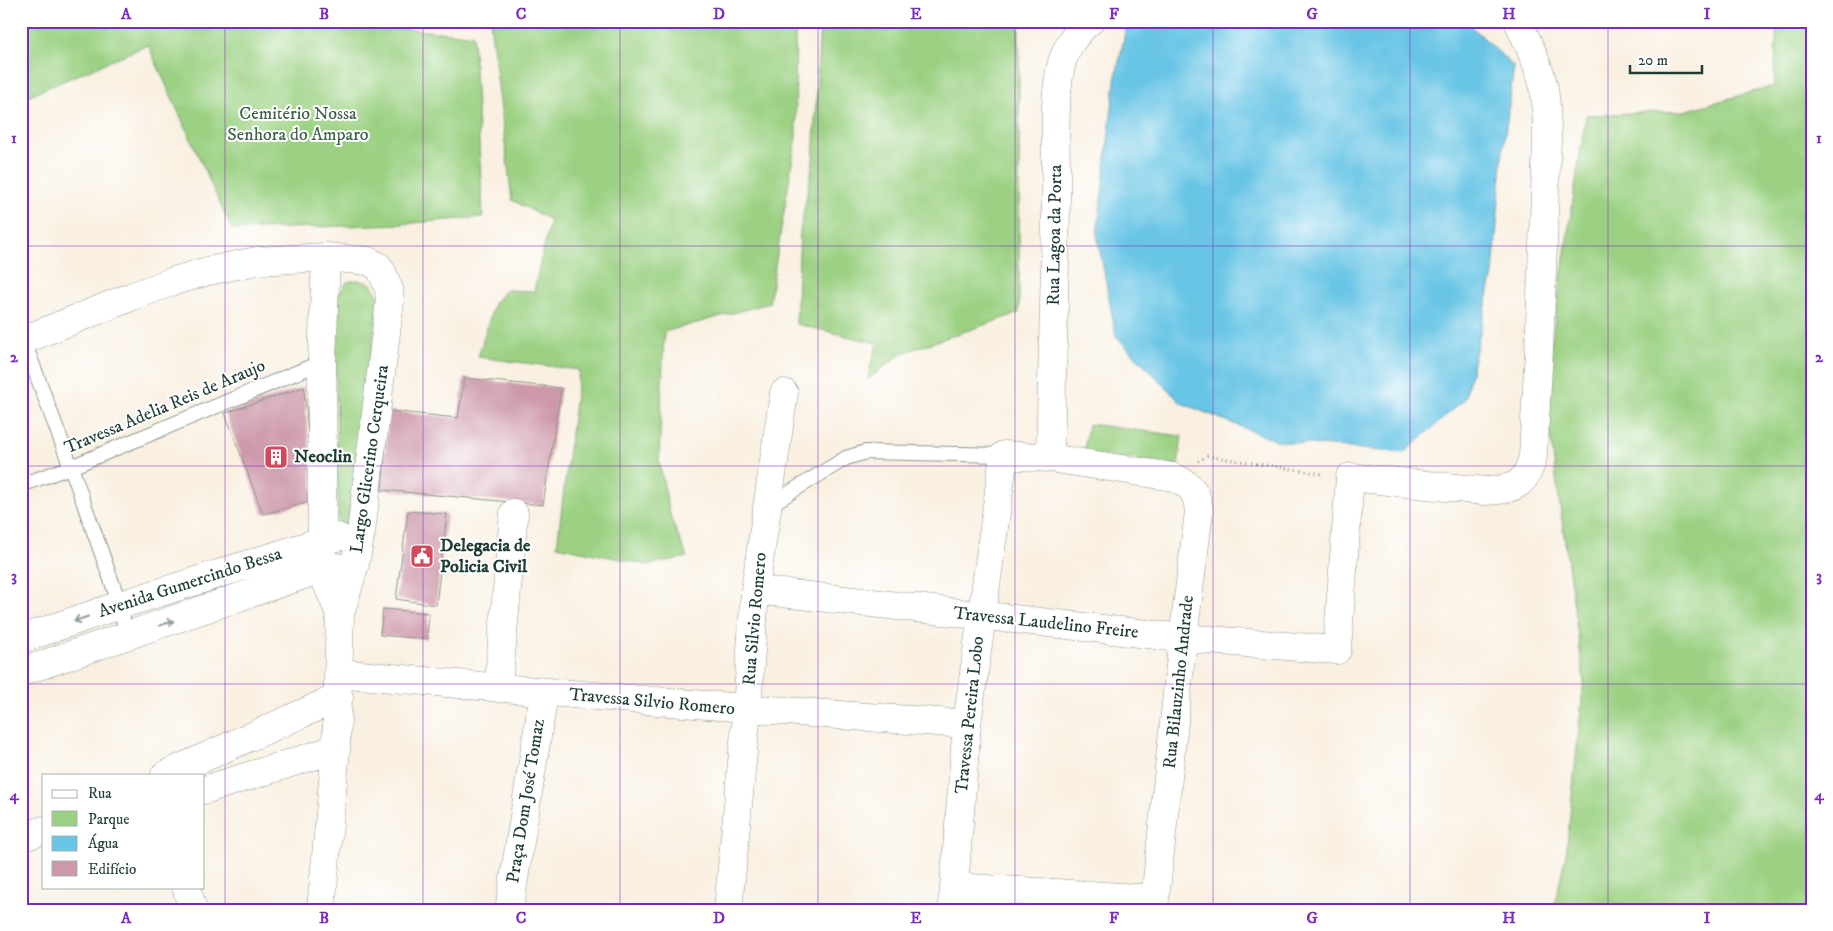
<svg xmlns="http://www.w3.org/2000/svg" width="1833" height="931" font-family="'IM FELL DW Pica',serif">
  <style>
    .green { fill: #9cd183; stroke: #5e875c }
    .water { fill: #67c5e5; stroke: #43818c }
    .building { fill: #cd99aa }
    .lines { fill: none; stroke-linecap: round; stroke-linejoin: round }
    .lane-casing { stroke: #8c968a; stroke-width: 16 }
    .street-casing { stroke: #8c968a; stroke-width: 29 }
    .path { stroke: #8c968a; stroke-width: 3; stroke-dasharray: 1 4; stroke-linecap: butt }
    .lane { stroke: #fff; stroke-width: 14 }
    .street { stroke: #fff; stroke-width: 28 }
    .oneway { stroke: #8f9e9a }
    .grid { fill: none; stroke: #7b2cbf; stroke-width: 1; stroke-opacity: 0.55 }
    .labels { text-anchor: middle; dominant-baseline: central; stroke-width: 4; stroke-linejoin: round; paint-order: stroke }
    .park-label { font-size: 18px; fill: #3e6248; stroke: #fff }
    .street-label { font-size: 18px; fill: #1f3d34; stroke: #fff }
    .poi-label { font-size: 18px; font-weight: bold; fill: #1f3d34; stroke: #fff; text-anchor: start }
    .neatline { fill: none; stroke: #7b2cbf; stroke-width: 2 }
    .grid-label { font-size: 16px; text-anchor: middle; font-weight: bold; fill: #7b2cbf }
  </style>
  <rect width="100%" height="100%" fill="#fff"/>
  <filter id="ink" filterUnits="userSpaceOnUse"><feTurbulence type="fractalNoise" baseFrequency=".02" numOctaves="2"/><feDisplacementMap in="SourceGraphic" scale="10" xChannelSelector="R" yChannelSelector="G"/><feConvolveMatrix kernelMatrix="1 2 1 2 8 2 1 2 1" color-interpolation-filters="sRGB"/></filter>
  <filter id="wash" filterUnits="userSpaceOnUse"><feTurbulence type="fractalNoise" baseFrequency=".0096" numOctaves="4" result="noise"/><feDisplacementMap in="SourceGraphic" scale="20" xChannelSelector="R" yChannelSelector="G"/><feGaussianBlur stdDeviation="1.12" result="paint"/><feColorMatrix in="noise" values="0 0 0 0 0 0 0 0 0 0 0 0 0 0 0 0 0 1.4 0 .05"/><feComposite in="paint" operator="in"/></filter>
  <g filter="url(#wash)">
    <rect width="100%" height="100%" fill="#f9f0e1"/>
    <path class="green" d="M 21,21 L 369,21 L 394,28 L 473,35 L 483,217 L 402,224 L 232,230 L 148,45 L 23,98 L 21,93 Z
      M 490,21 L 795,21 L 796,138 L 769,303 L 664,332 L 659,462 L 671,519 L 687,557 L 648,565 L 557,546 L 579,370 L 478,357 L 494,304 L 505,290 L 534,291 L 550,220 L 512,200 Z
      M 820,21 L 1019,21 L 1019,313 L 902,353 L 867,380 L 877,343 L 796,324 L 800,232 L 813,162 Z
      M 1777,21 L 1812,21 L 1812,910 L 1553,910 L 1566,855 L 1584,680 L 1544,390 L 1586,115 L 1684,111 L 1774,86 Z
      M 358,280 L 371,284 L 379,297 L 348,519 L 345,525 L 339,524 L 338,509 L 335,300 L 347,282 Z
      M 1088,424 L 1182,436 L 1178,465 L 1084,453 Z
      M 973,901 L 1024,907 L 1025,910 L 972,910 Z"/>
    <path class="water" d="M 1152,21 L 1466,21 L 1514,67 L 1503,150 L 1493,274 L 1465,399 L 1404,453 L 1277,441 L 1181,403 L 1116,336 L 1097,235 L 1115,81 L 1126,28 Z"/>
    <g id="blocks">
      <path class="building" d="M 464,378 L 561,388 L 543,505 L 382,490 L 389,411 L 458,418 Z
        M 304,387 L 314,501 L 263,514 L 225,413 Z
        M 408,511 L 447,514 L 436,605 L 396,599 Z
        M 383,609 L 429,613 L 427,639 L 380,635 Z"/>
    </g>
  </g>
  <g filter="url(#ink)">
    <use href="#blocks" fill-opacity="0" stroke="#8c968a" stroke-width="1"/>
    <g class="lines">
      <g class="lane-casing">
        <path id="lane" d="M 22,336 L 71,467 L 120,605 L 127,637
          M 21,485 L 71,467 L 322,362
          M 768,506 L 846,458 L 866,452 L 1004,455"/>
      </g>
      <g class="street-casing">
        <path id="street" d="M 326,257 L 322,362 L 322,541 L 321,569 L 340,614
          M 21,341 L 133,296 L 174,281 L 208,271 L 257,261 L 326,257 L 368,261 L 378,266 L 382,272 L 389,289 L 390,301 L 361,532 L 355,564 L 340,614 L 336,749 L 321,910
          M 1050,458 C 1052,373 1055,287 1056,202 C 1057,160 1052,106 1061,66 C 1065,49 1076,32 1090,21
          M 755,590 L 1183,638 L 1337,650 L 1350,477 L 1485,491 C 1515,489 1526,486 1533,456 L 1539,350 L 1547,139 C 1547,121 1547,102 1543,84 C 1538,62 1527,42 1518,21
          M 21,639 L 120,605 L 322,541 L 338,537
          M 21,672 L 321,569 L 337,567
          M 339,673 C 548,693 757,710 967,724
          M 498,688 L 514,513
          M 165,775 L 339,697
          M 204,790 L 336,749
          M 21,838 L 44,830
          M 186,887 L 193,910
          M 954,887 L 967,724 L 1004,455 L 1050,458 L 1173,477 C 1191,485 1197,491 1199,512 L 1183,638 L 1155,899
          M 509,910 L 544,693
          M 728,910 L 747,710 L 755,590 L 784,393
          M 952,910 L 954,887 L 1155,899 L 1154,910"/>
      </g>
      <path class="path" d="M 1198,461 L 1207,456 L 1324,474"/>
      <use href="#lane" class="lane"/>
      <use href="#street" class="street"/>
    </g>
    <defs><path id="oneway-shaft" d="M-6 0H5M1.5-3L5.5 0L1.5 3" fill="none" stroke-width="1.6" stroke-linecap="round" stroke-linejoin="round" transform="scale(1.25)"/></defs>
    <g class="oneway">
      <use href="#oneway-shaft" transform="translate(81 619) rotate(161)"/>
      <use href="#oneway-shaft" transform="translate(167 623) rotate(-19)"/>
    </g>
  </g>
  <path class="grid" d="M 225,21 L 225,910M 423,21 L 423,910M 620,21 L 620,910M 818,21 L 818,910M 1015,21 L 1015,910M 1213,21 L 1213,910M 1410,21 L 1410,910M 1608,21 L 1608,910M 21,246 L 1812,246M 21,466 L 1812,466M 21,684 L 1812,684"/>
  <defs>
    <g id="building-square" transform="scale(1.25)"><rect x="-9" y="-9" width="18" height="18" rx="4" fill="#d1495b" stroke="#fff"/><path d="M-4-6H4V6H1V3H-1V6H-4ZM-2.5-4.3h1.7v1.8h-1.7ZM.8-4.3h1.7v1.8H.8ZM-2.5-1h1.7V.8h-1.7ZM.8-1h1.7V.8H.8Z" fill="#fff"/></g>
    <g id="civic-square" transform="scale(1.25)"><rect x="-9" y="-9" width="18" height="18" rx="4" fill="#d1495b" stroke="#fff"/><path d="M-.6-6.5H3V-4.5H.6V-3L4-1V1h2V6H-6V1h2V-1L-.6-3ZM-1.2 2.5V6h2.4V2.5Z" fill="#fff"/></g>
  </defs>
  <g fill-rule="evenodd">
    <use href="#building-square" x="276" y="457"/>
    <use href="#civic-square" x="422" y="556"/>
  </g>
  <g class="labels">
    <g class="park-label">
      <text x="298" y="114">Cemitério Nossa<tspan x="298" dy="21">Senhora do Amparo</tspan></text>
    </g>
    <g class="street-label">
      <text transform="translate(1055 235) rotate(-89)">Rua Lagoa da Porta</text>
      <text transform="translate(165 407) rotate(-23)">Travessa Adelia Reis de Araujo</text>
      <text transform="translate(370 459) rotate(-82)">Largo Glicerino Cerqueira</text>
      <text transform="translate(190 583) rotate(-18)">Avenida Gumercindo Bessa</text>
      <text transform="translate(755 619) rotate(-85)">Rua Silvio Romero</text>
      <text transform="translate(1046 623) rotate(6)">Travessa Laudelino Freire</text>
      <text transform="translate(1179 682) rotate(-84)">Rua Bilauzinho Andrade</text>
      <text transform="translate(652 702) rotate(5)">Travessa Silvio Romero</text>
      <text transform="translate(970 715) rotate(-84)">Travessa Pereira Lobo</text>
      <text transform="translate(526 801) rotate(-81)">Praça Dom José Tomaz</text>
    </g>
    <g class="poi-label">
      <text x="294" y="457">Neoclin</text>
      <text x="440" y="546">Delegacia de<tspan x="440" dy="21">Policia Civil</tspan></text>
    </g>
  </g>
  <rect width="1833" height="931" fill="none" stroke="#fff" stroke-width="55"/>
  <rect x="42" y="774" width="162" height="115" fill="#ffffff" stroke="#a5b1ae"/>
  <rect x="52" y="790" width="25" height="8" fill="#ffffff" stroke="#a5b1ae"/>
  <text x="88" y="798" font-size="15" fill="#1f3d34">Rua</text>
  <rect x="52" y="811" width="25" height="15" fill="#9cd183" stroke="#a5b1ae"/>
  <text x="88" y="824" font-size="15" fill="#1f3d34">Parque</text>
  <rect x="52" y="836" width="25" height="15" fill="#67c5e5" stroke="#a5b1ae"/>
  <text x="88" y="848" font-size="15" fill="#1f3d34">Água</text>
  <rect x="52" y="861" width="25" height="15" fill="#cd99aa" stroke="#a5b1ae"/>
  <text x="88" y="874" font-size="15" fill="#1f3d34">Edifício</text>
  <path d="M1630 65v8h72v-8" fill="none" stroke="#1f3d34" stroke-width="2.5"/>
  <text x="1638" y="65" font-size="15" fill="#1f3d34" stroke="#ffffff" stroke-width="4" paint-order="stroke">20 m</text>
  <rect x="28" y="28" width="1778" height="876" class="neatline"/>
  <g class="grid-label">
    <text x="126" y="19">A</text>
    <text x="324" y="19">B</text>
    <text x="521" y="19">C</text>
    <text x="719" y="19">D</text>
    <text x="916" y="19">E</text>
    <text x="1114" y="19">F</text>
    <text x="1312" y="19">G</text>
    <text x="1509" y="19">H</text>
    <text x="1707" y="19">I</text>
    <text x="14" y="143">1</text>
    <text x="1819" y="143">1</text>
    <text x="14" y="362">2</text>
    <text x="1819" y="362">2</text>
    <text x="14" y="581">3</text>
    <text x="1819" y="581">3</text>
    <text x="14" y="800">4</text>
    <text x="1819" y="800">4</text>
    <text x="126" y="923">A</text>
    <text x="324" y="923">B</text>
    <text x="521" y="923">C</text>
    <text x="719" y="923">D</text>
    <text x="916" y="923">E</text>
    <text x="1114" y="923">F</text>
    <text x="1312" y="923">G</text>
    <text x="1509" y="923">H</text>
    <text x="1707" y="923">I</text>
  </g>
</svg>
